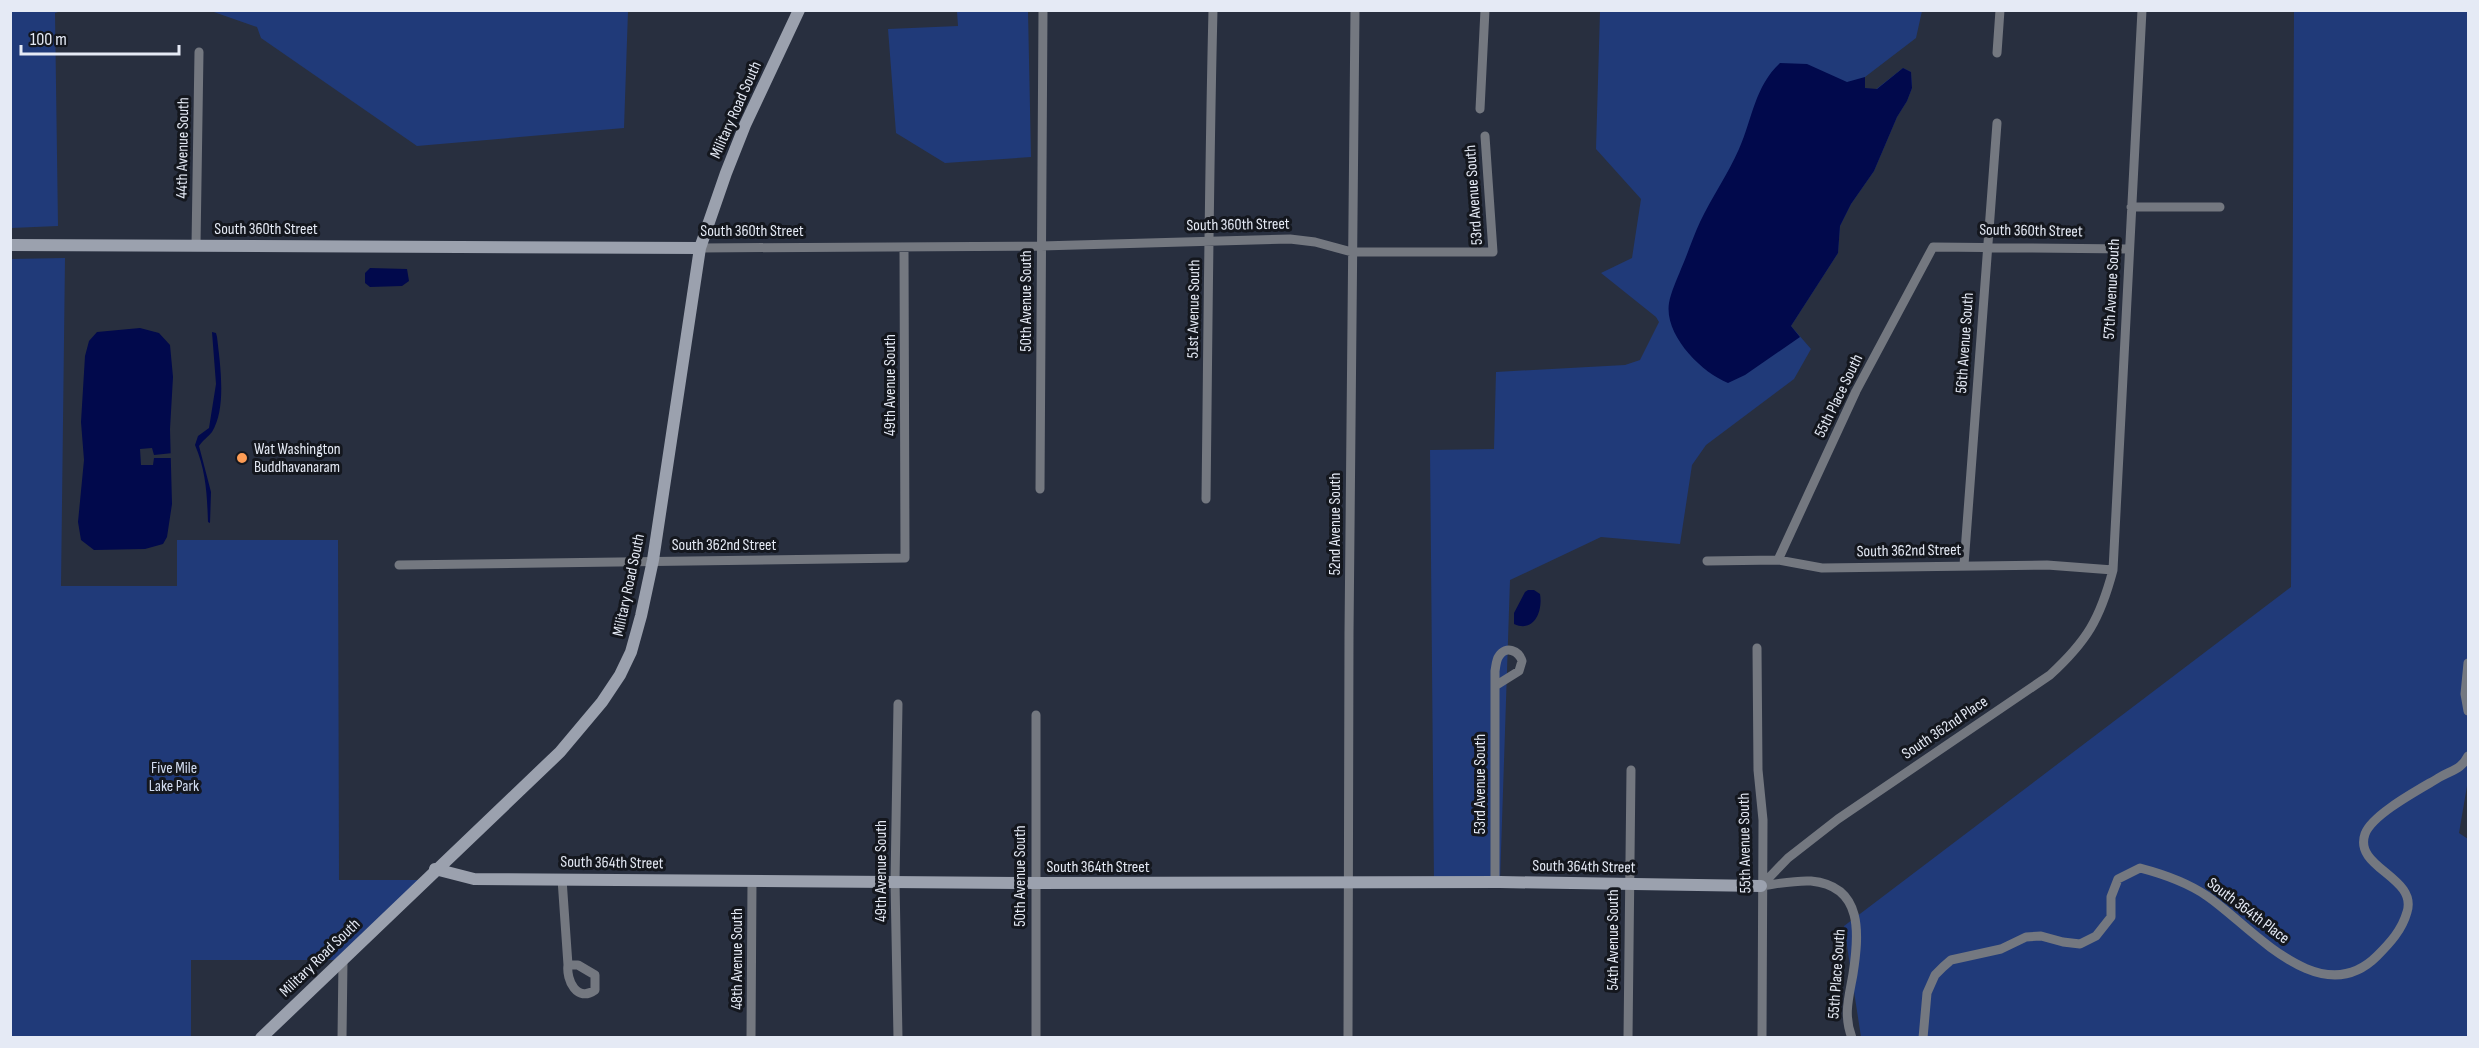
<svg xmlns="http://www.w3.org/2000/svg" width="2479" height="1048" font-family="'Sofia Sans Condensed',sans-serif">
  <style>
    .green { fill: #203a79 }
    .water { fill: #01094c }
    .pier { fill: #282f3f }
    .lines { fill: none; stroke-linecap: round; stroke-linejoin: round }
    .street { stroke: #747880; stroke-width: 9 }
    .secondary { stroke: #9ba1ae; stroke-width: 12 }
    .poi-dot { fill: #fd9c55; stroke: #14171e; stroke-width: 2 }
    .labels { text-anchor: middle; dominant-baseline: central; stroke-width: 6; stroke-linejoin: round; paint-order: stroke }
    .street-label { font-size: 16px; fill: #e5eaf5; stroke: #14171e }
    .poi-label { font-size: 16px; fill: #e5eaf5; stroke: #14171e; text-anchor: start }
    .park-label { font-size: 16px; fill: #d4def2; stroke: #14171e }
  </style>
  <rect width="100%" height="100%" fill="#282f3f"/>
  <path class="green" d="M 10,11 L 61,11 L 55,13 L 58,226 L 11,228 Z
    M 211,11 L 628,11 L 624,128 L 417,146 L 261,38 L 257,27 Z
    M 957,11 L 1028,11 L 1031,157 L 945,163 L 896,133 L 888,29 L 958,26 Z
    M 1600,11 L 1922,11 L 1916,38 L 1865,77 L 1865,88 L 1875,90 L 1903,68 L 1911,72 L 1912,88 L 1907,101 L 1897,117 L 1874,171 L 1851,204 L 1840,226 L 1838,253 L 1791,326 L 1811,349 L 1794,379 L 1706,445 L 1692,465 L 1680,544 L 1601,537 L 1510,580 L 1500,882 L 1434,882 L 1430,450 L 1494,449 L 1496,372 L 1625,365 L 1640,360 L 1659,322 L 1656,317 L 1601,273 L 1632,258 L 1641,199 L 1596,149 Z
    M 2294,11 L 2468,11 L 2468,780 L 2459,833 L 2468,839 L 2468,1037 L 1861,1037 L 1844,926 L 2291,587 Z
    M 65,258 L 61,586 L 177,586 L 177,540 L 338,540 L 339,880 L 424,880 L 343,960 L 191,960 L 191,1037 L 11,1037 L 10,259 Z"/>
  <path class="water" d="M 1780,63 L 1807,64 L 1847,82 L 1865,77 L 1865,88 L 1877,89 L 1903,68 L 1911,72 L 1912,88 L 1907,101 L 1897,117 L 1874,171 L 1851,204 L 1840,226 L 1838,253 L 1791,326 L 1800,337 L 1745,375 L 1728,383 C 1701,372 1664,335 1669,303 C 1671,292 1677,279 1681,269 C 1688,253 1693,237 1700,222 C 1712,197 1728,174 1739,149 C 1752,119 1755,86 1780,63 Z
    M 370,268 L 407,269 L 409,281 L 402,286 L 370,287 L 365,283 L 365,273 Z
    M 140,328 L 159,333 L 170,345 L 173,377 L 170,429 L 172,504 L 167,537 L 163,544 L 145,549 L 94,550 L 81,540 L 78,522 L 84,460 L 81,422 L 85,356 L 89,341 L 97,332 Z
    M 212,332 L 216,333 L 217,337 C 220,363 227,408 212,432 C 208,437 203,440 199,446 L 211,492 L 210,523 L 208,522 C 207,494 206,471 195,445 L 198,436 L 209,428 L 216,384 Z
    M 1528,590 L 1534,590 L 1540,594 C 1543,612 1534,633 1514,624 L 1514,613 L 1525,592 Z"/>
  <path class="pier" d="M 152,448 L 154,455 L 173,453 L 173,458 L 154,458 L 153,465 L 141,465 L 140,449 Z"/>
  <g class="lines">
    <path class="street" d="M 1997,53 L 2000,10
      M 1480,109 L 1485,10
      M 2131,207 L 2220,207
      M 196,245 L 199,52
      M 700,248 L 1041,246 L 1290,239 L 1315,242 L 1352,252 L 1493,252 L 1485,136
      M 1040,489 L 1043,10
      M 1206,499 C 1208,336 1209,173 1213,10
      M 1778,560 L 1856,391 L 1933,247 L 2129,249
      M 1707,561 L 1778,560 L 1822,568 L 2047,565 L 2113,570
      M 399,565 L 905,558 L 904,247
      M 1964,565 L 1997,123
      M 1757,648 L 1758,770 L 1763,820 L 1762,1038
      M 2468,663 L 2465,694 L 2468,711
      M 898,704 L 895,882 L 898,1038
      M 1036,715 L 1036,1038
      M 562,879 L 568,965 L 578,965 L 595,975 L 595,990 C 577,1003 566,980 568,965
      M 1495,882 L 1495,671 C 1496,666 1496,660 1499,656 C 1506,645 1519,651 1522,661 L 1519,671 L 1495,686
      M 1761,886 L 1788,858 L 1838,819 L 2050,675 C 2087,641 2100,619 2113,570 L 2142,10
      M 1761,886 C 1777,884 1795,880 1811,881 C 1864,886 1859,935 1853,974 C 1849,997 1843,1015 1852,1038
      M 342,1038 L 343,960
      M 751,1038 L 752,881
      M 1348,1038 L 1349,634 L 1355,10
      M 1628,1038 L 1631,770
      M 1923,1038 L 1927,993 L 1935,975 L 1943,967 L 1951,960 L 2001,949 L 2026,937 L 2041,936 L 2063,942 L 2080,944 L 2096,936 L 2111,917 L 2111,897 L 2118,879 L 2140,868 C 2163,874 2188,883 2207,896 C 2251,926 2320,1013 2377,956 C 2390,943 2402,930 2407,912 C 2418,877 2353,868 2365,834 C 2372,814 2422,788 2440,777 C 2452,770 2462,769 2468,756"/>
    <path class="secondary" d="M 10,245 L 700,248
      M 435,869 L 474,879 L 1034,883 L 1500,882 L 1761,886
      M 261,1038 L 560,752 L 602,702 L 620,675 L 631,652 L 641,616 L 653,560 L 700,248 L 726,173 L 745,125 L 799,10"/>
  </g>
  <circle class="poi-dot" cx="242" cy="458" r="6"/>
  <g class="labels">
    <g class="street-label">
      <text transform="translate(736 110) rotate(-66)">Military Road South</text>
      <text transform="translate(183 148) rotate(-89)">44th Avenue South</text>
      <text transform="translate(1474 195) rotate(-94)">53rd Avenue South</text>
      <text transform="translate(1238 225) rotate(-1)">South 360th Street</text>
      <text x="266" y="229">South 360th Street</text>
      <text x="752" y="231">South 360th Street</text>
      <text transform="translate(2031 231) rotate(1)">South 360th Street</text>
      <text transform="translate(2112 289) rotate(-87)">57th Avenue South</text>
      <text transform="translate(1026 301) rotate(-90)">50th Avenue South</text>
      <text transform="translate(1194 309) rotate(-89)">51st Avenue South</text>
      <text transform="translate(1965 343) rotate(-86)">56th Avenue South</text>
      <text transform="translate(890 385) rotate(-90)">49th Avenue South</text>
      <text transform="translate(1839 396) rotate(-64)">55th Place South</text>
      <text transform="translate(1335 524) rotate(-90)">52nd Avenue South</text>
      <text x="724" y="545">South 362nd Street</text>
      <text transform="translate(1909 551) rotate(-1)">South 362nd Street</text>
      <text transform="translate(629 585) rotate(-78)">Military Road South</text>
      <text transform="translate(1945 728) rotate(-34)">South 362nd Place</text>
      <text transform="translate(1480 784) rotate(-90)">53rd Avenue South</text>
      <text transform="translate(1745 843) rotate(-91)">55th Avenue South</text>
      <text transform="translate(612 863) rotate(1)">South 364th Street</text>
      <text x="1098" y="867">South 364th Street</text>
      <text transform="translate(1584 867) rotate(1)">South 364th Street</text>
      <text transform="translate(881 871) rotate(-90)">49th Avenue South</text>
      <text transform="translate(1020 876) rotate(-90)">50th Avenue South</text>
      <text transform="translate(2248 911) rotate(37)">South 364th Place</text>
      <text transform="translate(1613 940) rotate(-90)">54th Avenue South</text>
      <text transform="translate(320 958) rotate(-44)">Military Road South</text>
      <text transform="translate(737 959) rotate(-90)">48th Avenue South</text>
      <text transform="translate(1837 974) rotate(-86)">55th Place South</text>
    </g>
    <g class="poi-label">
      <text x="254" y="449">Wat Washington<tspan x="254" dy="18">Buddhavanaram</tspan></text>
    </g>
    <g class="park-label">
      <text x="174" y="768">Five Mile<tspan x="174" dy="18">Lake Park</tspan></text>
    </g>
  </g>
  <rect width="2479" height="1048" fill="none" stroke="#e5eaf5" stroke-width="24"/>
  <path d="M21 45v9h158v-9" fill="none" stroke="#e5eaf5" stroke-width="3"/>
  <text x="30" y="45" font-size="18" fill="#e5eaf5" stroke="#14171e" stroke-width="4.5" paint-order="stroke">100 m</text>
</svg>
